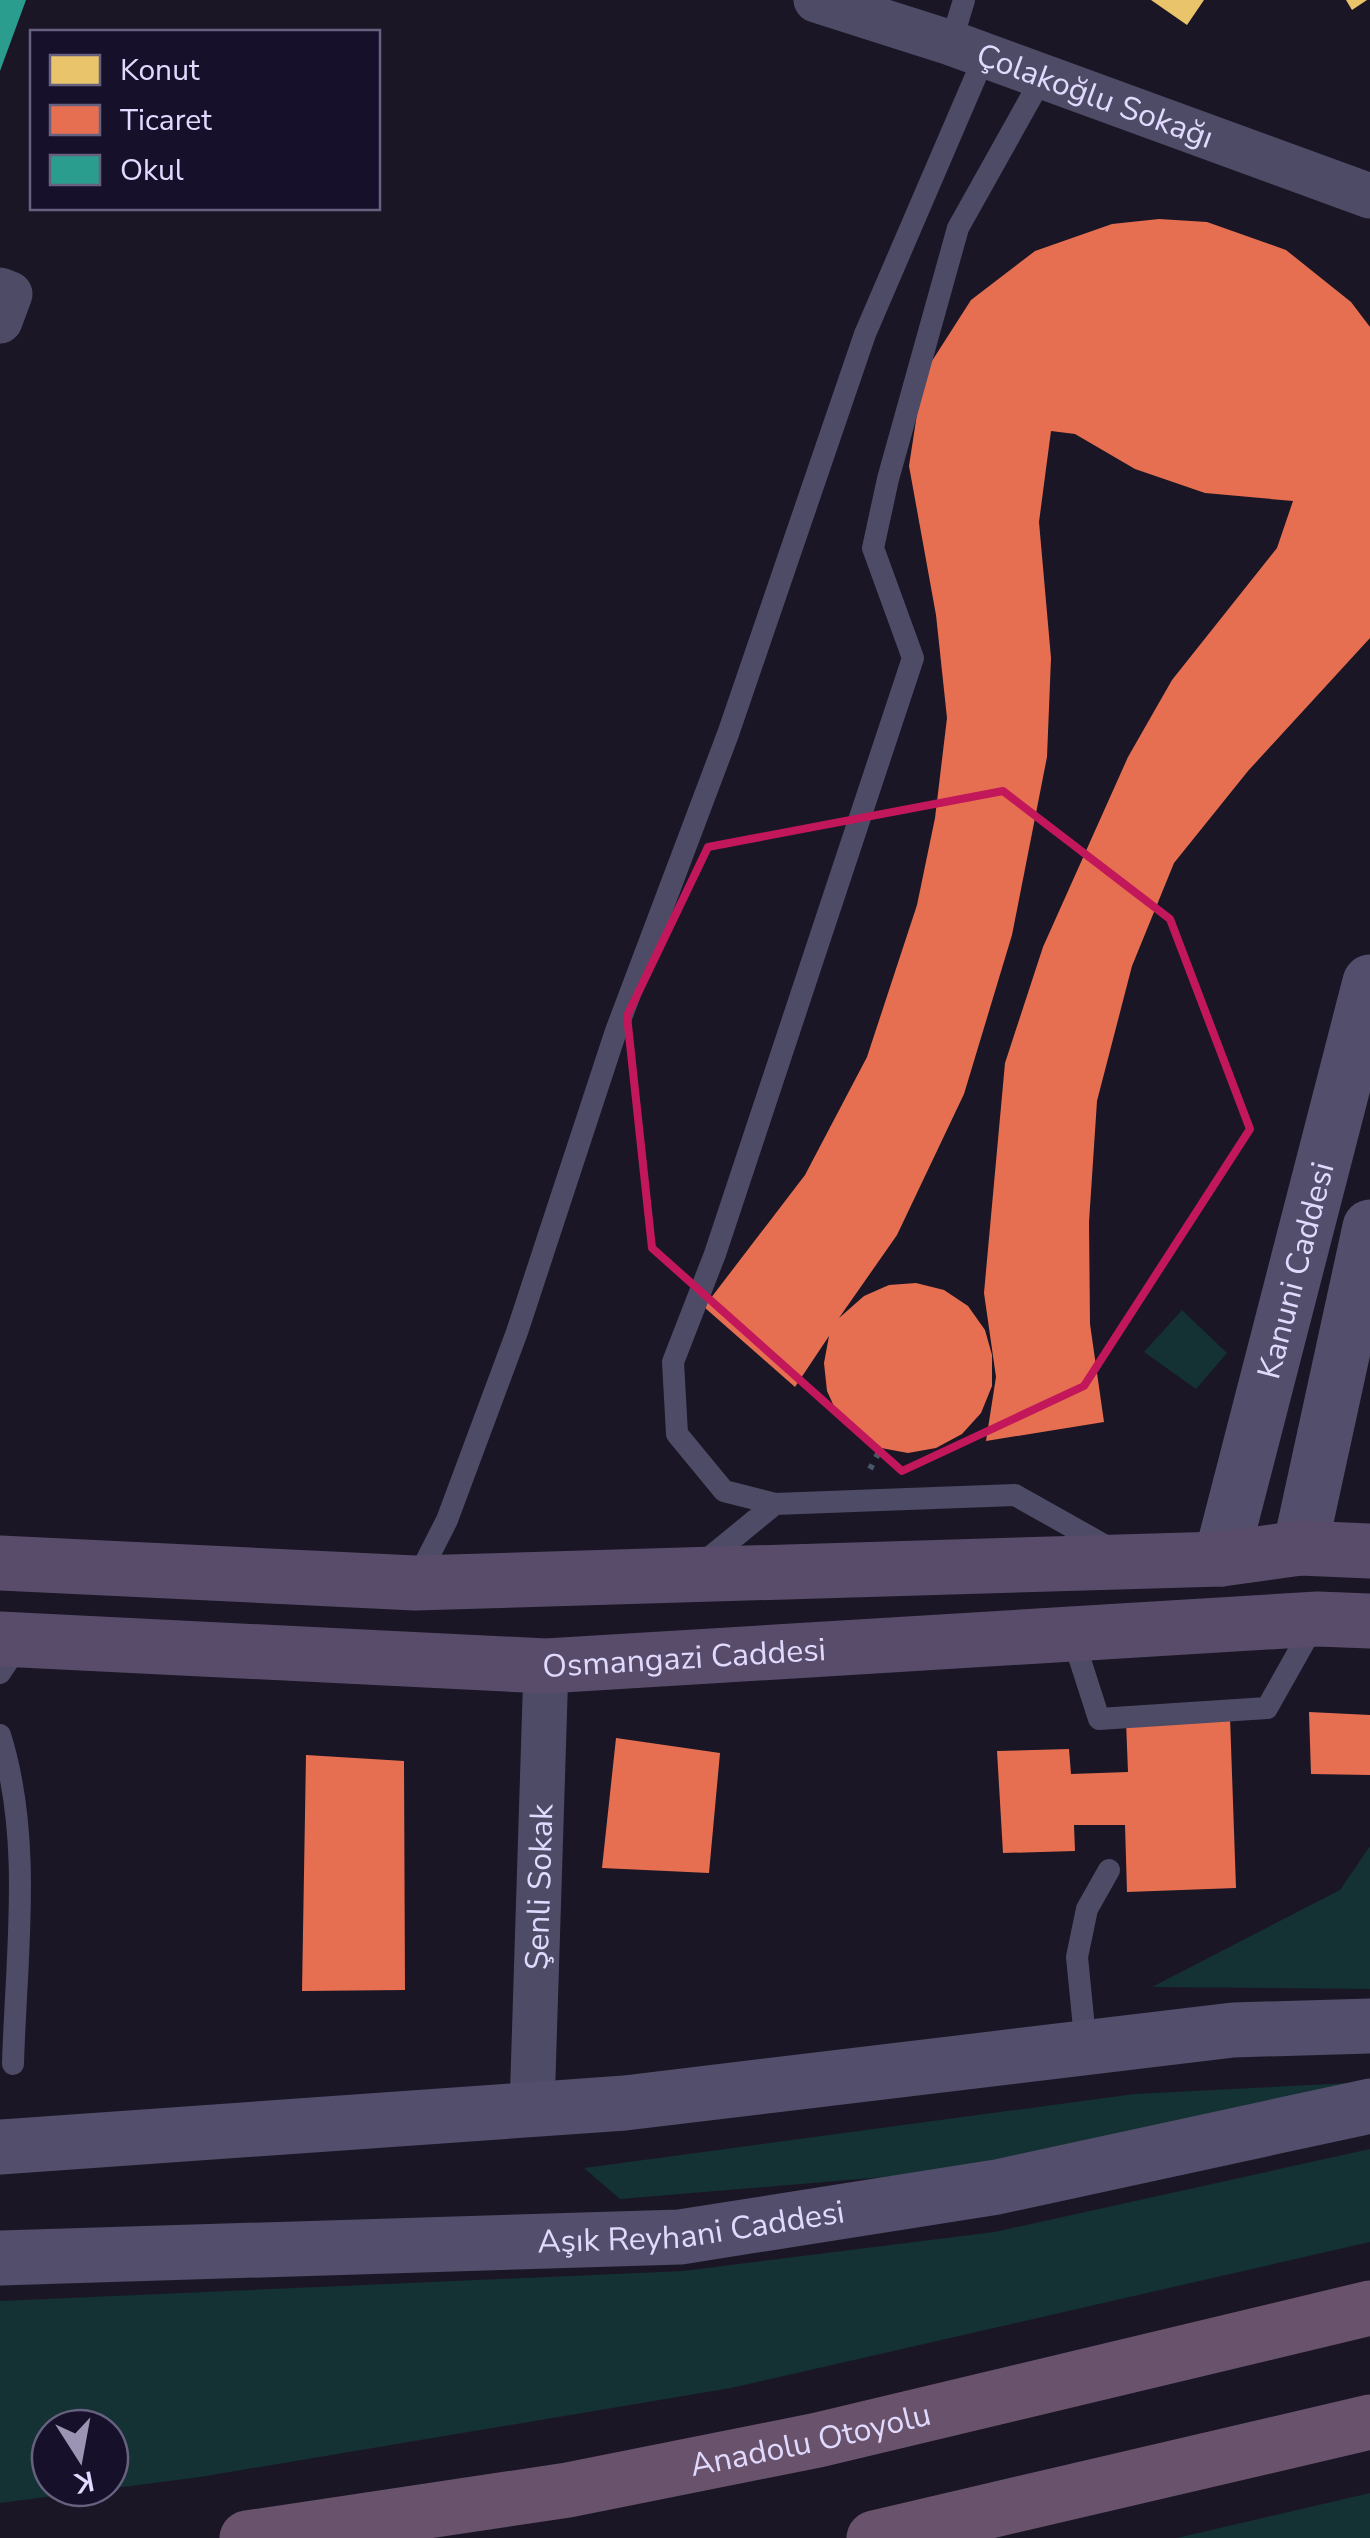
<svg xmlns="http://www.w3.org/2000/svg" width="1370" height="2538" font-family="'Nunito Sans',sans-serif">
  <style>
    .green { fill: #143134; fill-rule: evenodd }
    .homes { fill: #e9c46a }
    .shops { fill: #e76f51 }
    .schools { fill: #2a9d8f }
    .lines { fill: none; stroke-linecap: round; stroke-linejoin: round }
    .path { stroke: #495666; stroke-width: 6; stroke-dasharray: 5 8; stroke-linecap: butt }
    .lane { stroke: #4e4b66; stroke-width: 22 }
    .street { stroke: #4e4b66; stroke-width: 45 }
    .secondary { stroke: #524e6b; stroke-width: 55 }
    .primary { stroke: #584c6a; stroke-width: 55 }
    .highway { stroke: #69526c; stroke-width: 55 }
    .marked { fill: none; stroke: #c2185b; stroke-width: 8; stroke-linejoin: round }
    .labels { text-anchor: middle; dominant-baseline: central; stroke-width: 10; stroke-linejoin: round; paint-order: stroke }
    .street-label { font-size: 32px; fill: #e1daff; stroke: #16102b }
  </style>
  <rect width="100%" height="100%" fill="#1a1625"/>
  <path class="green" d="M 1182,1310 L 1227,1353 L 1196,1389 L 1144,1352 Z
    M 1370,1846 L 1370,1989 L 1152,1987 L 1340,1890 Z
    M 1370,2082 L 944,2172 L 620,2199 L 584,2168 L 1134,2094 Z
    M 1370,2149 L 1370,2242 L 731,2388 L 200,2477 L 0,2503 L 0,2301 L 683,2271 L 994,2232 ZM 50,2428 L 110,2428 L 110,2488 L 50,2488 Z
    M 1370,2493 L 1370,2538 L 1177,2538 Z"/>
  <path class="homes" d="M 1151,0 L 1204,0 L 1187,25 Z
    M 1346,0 L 1367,0 L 1352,10 Z"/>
  <path class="shops" d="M 1159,219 L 1207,222 L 1286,250 L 1351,302 L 1370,327 L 1370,638 L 1248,771 L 1174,863 L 1132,966 L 1097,1101 L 1089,1222 L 1090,1324 L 1104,1422 L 986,1441 L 996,1377 L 984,1293 L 1005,1063 L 1043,947 L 1128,757 L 1172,680 L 1277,548 L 1293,501 L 1205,493 L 1135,469 L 1075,434 L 1051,431 L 1039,522 L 1051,658 L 1047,757 L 1012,935 L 964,1094 L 897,1235 L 839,1318 L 864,1296 L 889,1285 L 916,1283 L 944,1290 L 968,1306 L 985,1330 L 992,1355 L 992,1386 L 981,1413 L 962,1434 L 936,1448 L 908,1453 L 881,1448 L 857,1435 L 838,1415 L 827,1391 L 824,1363 L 829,1336 L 795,1387 L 704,1307 L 805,1175 L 867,1057 L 917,905 L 935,818 L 947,718 L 936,615 L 909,466 L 923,375 L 971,300 L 1035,251 L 1112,224 Z
    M 1309,1712 L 1370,1715 L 1370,1775 L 1311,1774 Z
    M 1230,1717 L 1236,1888 L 1127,1892 L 1125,1825 L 1074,1825 L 1075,1851 L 1003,1853 L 997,1751 L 1069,1749 L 1071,1774 L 1128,1772 L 1126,1721 Z
    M 616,1738 L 720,1753 L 709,1873 L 602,1868 Z
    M 306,1755 L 404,1761 L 405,1990 L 302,1991 Z"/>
  <path class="schools" d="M 0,0 L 26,0 L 0,71 Z"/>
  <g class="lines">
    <path class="path" d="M 870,1469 L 881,1448"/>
    <path class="lane" d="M 951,43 L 964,0
      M 775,1504 L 724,1491 L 677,1434 L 673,1362 L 715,1254 L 913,658 L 873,548 L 888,479 L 958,228 L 1043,76
      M 699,1566 L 775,1504 L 854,1501 L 1015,1495 L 1111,1549
      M 415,1583 L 447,1520 L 517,1332 L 616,1031 L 728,734 L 865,334 L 985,55
      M 1072,1635 L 1099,1719 L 1267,1708 L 1316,1621
      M 0,1673 L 20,1643
      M 0,1735 C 33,1840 16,1956 13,2064
      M 1086,2048 L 1077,1957 L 1087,1909 L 1109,1870"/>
    <g class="street">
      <path id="s1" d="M 816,0 L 951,43 L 1370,196"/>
      <path d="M 0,290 L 10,294 L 0,321"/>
      <path id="s2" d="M 532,2109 L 546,1666"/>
    </g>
    <g class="secondary">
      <path d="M 1300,1548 L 1370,1227"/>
      <path id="s3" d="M 1221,1559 L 1370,982"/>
      <path d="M 0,2147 L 625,2103 L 1233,2030 L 1370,2026"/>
      <path id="s4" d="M 0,2258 L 680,2237 L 997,2187 L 1370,2106"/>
    </g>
    <g class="primary">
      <path d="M 0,1563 L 415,1583 L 1221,1559 L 1300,1548 L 1370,1551"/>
      <path id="s5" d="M 0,1639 L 546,1666 L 1318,1619 L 1370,1621"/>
    </g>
    <g class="highway">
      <path id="s6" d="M 247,2538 L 568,2490 L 818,2440 L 1370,2308"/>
      <path d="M 874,2538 L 1370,2422"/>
    </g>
  </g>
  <path class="marked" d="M 1003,791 L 1170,919 L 1250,1129 L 1084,1386 L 902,1471 L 652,1248 L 627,1016 L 708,847 Z"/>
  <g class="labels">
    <g class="street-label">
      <text stroke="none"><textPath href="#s1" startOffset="295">Çolakoğlu Sokağı</textPath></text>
      <text stroke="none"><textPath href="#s3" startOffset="298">Kanuni Caddesi</textPath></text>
      <text stroke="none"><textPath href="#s5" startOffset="685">Osmangazi Caddesi</textPath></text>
      <text stroke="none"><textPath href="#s2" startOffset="222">Şenli Sokak</textPath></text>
      <text stroke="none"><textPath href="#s4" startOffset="692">Aşık Reyhani Caddesi</textPath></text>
      <text stroke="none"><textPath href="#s6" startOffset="572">Anadolu Otoyolu</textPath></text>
    </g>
  </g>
  <rect x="30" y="30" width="350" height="180" fill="#16102b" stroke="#676180" stroke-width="2.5"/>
  <rect x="50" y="55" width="50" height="30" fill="#e9c46a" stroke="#676180" stroke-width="2.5"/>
  <text x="120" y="80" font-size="30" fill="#e1daff">Konut</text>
  <rect x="50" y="105" width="50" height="30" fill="#e76f51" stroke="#676180" stroke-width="2.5"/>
  <text x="120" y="130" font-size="30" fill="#e1daff">Ticaret</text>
  <rect x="50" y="155" width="50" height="30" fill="#2a9d8f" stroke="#676180" stroke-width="2.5"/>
  <text x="120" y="180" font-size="30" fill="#e1daff">Okul</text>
  <g transform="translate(80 2458) rotate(169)"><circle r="48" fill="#16102b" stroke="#676180" stroke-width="2.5"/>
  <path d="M0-8L18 38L0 25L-18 38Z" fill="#9b95b3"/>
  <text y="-15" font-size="28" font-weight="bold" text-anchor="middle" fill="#e1daff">K</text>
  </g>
</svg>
